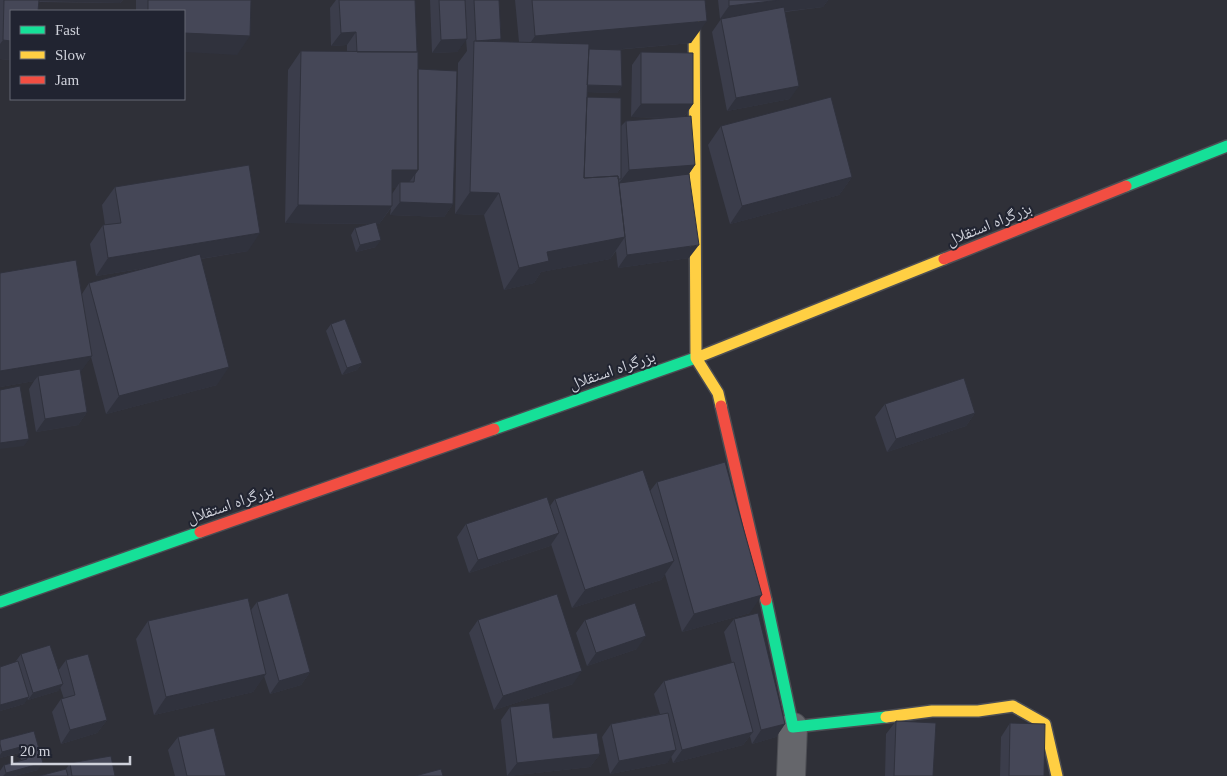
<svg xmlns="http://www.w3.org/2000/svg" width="1227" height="776" font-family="'Times New Roman','Noto Naskh Arabic',serif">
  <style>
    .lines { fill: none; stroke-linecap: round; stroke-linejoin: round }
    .street-casing { stroke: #4c4d53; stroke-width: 30 }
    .fast-casing { stroke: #4c4d53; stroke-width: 14 }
    .slow-casing { stroke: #4c4d53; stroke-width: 14 }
    .jam-casing { stroke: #4c4d53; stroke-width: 14 }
    .street { stroke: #65666b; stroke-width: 28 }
    .fast { stroke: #16e098; stroke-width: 11 }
    .slow { stroke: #ffcf43; stroke-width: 11 }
    .jam { stroke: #f24e42; stroke-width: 11 }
    .wall { fill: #3b3d4b; fill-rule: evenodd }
    .shaded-wall { fill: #30323d }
    .building { fill: #454757; stroke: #30323d }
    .labels { text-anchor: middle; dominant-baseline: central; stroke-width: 4; stroke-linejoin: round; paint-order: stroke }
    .street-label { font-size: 16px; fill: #cfd1da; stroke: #212431 }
  </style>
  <rect width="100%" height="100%" fill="#2f3038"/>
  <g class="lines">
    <g class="street-casing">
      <path id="street" d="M 791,776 L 793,727"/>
    </g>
    <g class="fast-casing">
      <path id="fast" d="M 1126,186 L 1227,146
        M 494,429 L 701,356
        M 766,600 L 793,727 L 886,717
        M 0,602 L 200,532"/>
    </g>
    <g class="slow-casing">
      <path id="slow" d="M 694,0 L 696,358 L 718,393 L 721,406
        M 701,356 L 944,259
        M 886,717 L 932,711 L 978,711 L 1013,706 L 1045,724 L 1057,776"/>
    </g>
    <g class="jam-casing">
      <path id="jam" d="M 944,259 L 1126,186
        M 721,406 L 766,600
        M 200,532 L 494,429"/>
    </g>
    <use href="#street" class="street"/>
    <use href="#fast" class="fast"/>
    <use href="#slow" class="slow"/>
    <use href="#jam" class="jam"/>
  </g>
  <path class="wall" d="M 0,0 L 123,0 L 120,3 L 39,2 L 11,60 L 0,59 Z
    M 136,0 L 251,0 L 237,55 L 184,11 L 136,11 Z
    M 336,0 L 415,0 L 418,69 L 453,204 L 444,217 L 390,215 L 391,208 L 379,224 L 377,224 L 376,247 L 356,252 L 351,235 L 355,228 L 369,224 L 285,223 L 288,70 L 301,51 L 347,52 L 347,45 L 331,46 L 330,8 ZM 392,188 L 396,188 L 392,194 Z
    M 430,0 L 499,0 L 501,39 L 499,42 L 519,42 L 515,0 L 705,0 L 691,43 L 615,50 L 622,86 L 617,93 L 587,92 L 587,97 L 621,126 L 626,121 L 672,118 L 631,117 L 632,65 L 641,52 L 693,104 L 684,117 L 695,165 L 689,174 L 689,258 L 618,268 L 616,251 L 610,259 L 541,272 L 534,283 L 504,290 L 484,215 L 455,214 L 458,63 L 467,51 L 466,39 L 457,52 L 432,53 Z
    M 718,0 L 828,0 L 823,7 L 785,12 L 790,99 L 727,111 L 712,32 L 721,19 L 726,18 L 720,19 Z
    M 721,126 L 852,177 L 839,195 L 730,224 L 708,145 Z
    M 115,187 L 248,251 L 201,259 L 217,385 L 106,414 L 91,357 L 80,372 L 87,412 L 78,425 L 36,432 L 29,389 L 34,381 L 0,387 L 0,273 L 82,294 L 89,283 L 146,268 L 96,276 L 90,244 L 103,225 L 105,225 L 102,205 Z
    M 331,324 L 362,363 L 357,370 L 342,375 L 326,331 Z
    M 885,404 L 975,413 L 966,426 L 887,452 L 875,417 Z
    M 657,482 L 750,613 L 682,632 L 665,574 L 661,580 L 572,608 L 551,544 L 550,546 L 469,573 L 457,537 L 466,524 L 550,506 L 555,499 L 650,491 Z
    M 257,602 L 310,672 L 301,685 L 270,694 L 264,676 L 253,692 L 154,715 L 136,639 L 148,621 L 251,610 Z
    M 734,619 L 785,724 L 776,737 L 752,744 L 750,736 L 743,745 L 673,763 L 671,756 L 667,763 L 610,774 L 602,737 L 611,724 L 660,714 L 654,694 L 664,681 L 732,663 L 724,632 Z
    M 478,620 L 573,684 L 494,710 L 469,633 Z
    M 585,620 L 637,649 L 587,666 L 576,633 Z
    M 21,654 L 58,671 L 66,660 L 107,720 L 97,733 L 61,744 L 52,712 L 61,699 L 64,699 L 60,687 L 58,691 L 28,700 L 27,698 L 24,704 L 0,711 L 0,667 L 16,662 L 16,661 Z
    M 510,707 L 553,738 L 600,754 L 590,767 L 507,776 L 501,720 Z
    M 896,721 L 933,776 L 885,776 L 886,734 Z
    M 1010,723 L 1044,776 L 1000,776 L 1001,737 Z
    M 34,731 L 38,770 L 14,776 L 0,776 L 0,771 L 4,765 L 21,760 L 19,753 L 0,758 L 0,740 Z
    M 178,737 L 226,776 L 175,776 L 168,750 Z
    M 70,763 L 115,776 L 39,776 L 66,769 Z"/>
  <path class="shaded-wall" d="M 36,0 L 123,0 L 120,3 L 35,1 Z
    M 780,0 L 828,0 L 823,7 L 720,19 L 729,6 Z
    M 707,21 L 691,43 L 520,58 L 535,36 Z
    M 356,32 L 347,45 L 331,46 L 341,33 Z
    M 184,33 L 250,36 L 237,55 L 184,52 Z
    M 467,39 L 457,52 L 432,53 L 441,40 Z
    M 501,39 L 492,53 L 476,41 Z
    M 3,40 L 11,41 L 11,60 L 0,59 L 0,44 Z
    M 583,85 L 622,86 L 617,93 L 578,92 Z
    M 799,86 L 790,99 L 727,111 L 736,98 Z
    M 641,104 L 693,104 L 683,118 L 631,117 Z
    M 695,165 L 685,179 L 619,183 L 629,170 Z
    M 392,170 L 418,170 L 405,188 L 400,182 L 396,188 L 380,188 Z
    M 852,177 L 839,195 L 730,224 L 742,206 Z
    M 470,192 L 499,193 L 484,215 L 455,214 Z
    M 400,202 L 453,204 L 444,217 L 390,215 Z
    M 298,205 L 392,206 L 379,224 L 285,223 Z
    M 260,233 L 248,251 L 96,276 L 108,258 Z
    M 625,237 L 610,259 L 541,272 L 534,283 L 504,290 L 519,268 L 547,252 Z
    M 381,240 L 376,247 L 356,252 L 360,245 Z
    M 699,245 L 689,258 L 618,268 L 627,255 Z
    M 92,356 L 79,374 L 38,376 L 34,381 L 0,387 L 0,371 Z
    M 362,363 L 357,370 L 342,375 L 347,368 Z
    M 229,367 L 217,385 L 106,414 L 119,396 Z
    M 87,412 L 78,425 L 36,432 L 45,419 Z
    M 975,413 L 966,426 L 887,452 L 896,439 Z
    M 29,439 L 24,446 L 0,449 L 0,443 Z
    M 559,533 L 550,546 L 469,573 L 478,560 Z
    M 674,561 L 661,580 L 572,608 L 585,590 Z
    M 762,595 L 750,613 L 682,632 L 694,614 Z
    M 646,636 L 637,649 L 587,666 L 596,653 Z
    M 582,671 L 573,684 L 494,710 L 503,696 Z
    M 310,672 L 301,685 L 270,694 L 279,681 Z
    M 266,674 L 253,692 L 154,715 L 166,697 Z
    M 63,684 L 58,691 L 28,700 L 33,693 Z
    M 29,697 L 24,704 L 0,711 L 0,705 Z
    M 107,720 L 97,733 L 61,744 L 70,730 Z
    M 785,724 L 776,737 L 752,744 L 761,730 Z
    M 753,732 L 743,745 L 673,763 L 682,750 Z
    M 24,746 L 19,753 L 0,758 L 0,755 L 2,752 Z
    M 676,750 L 667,763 L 610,774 L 619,761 Z
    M 600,754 L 590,767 L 507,776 L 517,763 Z
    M 43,763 L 38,770 L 14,776 L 3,776 L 6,773 Z"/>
  <path class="building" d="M 4,0 L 39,0 L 38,11 L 11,11 L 11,41 L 3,40 Z
    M 148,0 L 251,0 L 250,36 L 184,33 L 184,11 L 148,11 Z
    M 339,0 L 415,0 L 417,52 L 357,52 L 356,32 L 341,33 Z
    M 439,0 L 465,0 L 467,39 L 441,40 Z
    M 474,0 L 499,0 L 501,39 L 476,41 Z
    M 532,0 L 705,0 L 707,21 L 535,36 Z
    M 729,0 L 780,0 L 729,6 Z
    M 784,7 L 799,86 L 736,98 L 721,19 Z
    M 474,41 L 589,44 L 584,178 L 618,176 L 625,237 L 547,252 L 549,261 L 519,268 L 499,193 L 470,192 Z
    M 589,49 L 621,50 L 622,86 L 587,85 Z
    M 301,51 L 418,52 L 418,170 L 392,170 L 392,206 L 298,205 Z
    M 641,52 L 693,53 L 693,104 L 641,104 Z
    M 418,69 L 457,71 L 453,204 L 400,202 L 400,182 L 414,182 L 415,174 L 418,170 Z
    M 587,97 L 621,98 L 621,179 L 618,179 L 618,176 L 584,178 Z
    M 831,97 L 852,177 L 742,206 L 721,126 Z
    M 691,116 L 695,165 L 629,170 L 626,121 Z
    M 249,165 L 260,233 L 108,258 L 103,225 L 121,223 L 115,187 Z
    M 689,174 L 699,245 L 627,255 L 619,183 Z
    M 376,222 L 381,240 L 360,245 L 355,228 Z
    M 200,254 L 229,367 L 119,396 L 89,283 Z
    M 76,260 L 92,356 L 0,371 L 0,273 Z
    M 345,319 L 362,363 L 347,368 L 331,324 Z
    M 80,369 L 87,412 L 45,419 L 38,376 Z
    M 964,378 L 975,413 L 896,439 L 885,404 Z
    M 20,386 L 29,439 L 0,443 L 0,390 Z
    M 725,462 L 762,595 L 694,614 L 657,482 Z
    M 643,470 L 674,561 L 585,590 L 555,499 Z
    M 547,497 L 559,533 L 478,560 L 466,524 Z
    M 288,593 L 310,672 L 279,681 L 257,602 Z
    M 557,594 L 582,671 L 503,696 L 478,620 Z
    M 248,598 L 266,674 L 166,697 L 148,621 Z
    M 635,603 L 646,636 L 596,653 L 585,620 Z
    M 758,613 L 785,724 L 761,730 L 734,619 Z
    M 50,645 L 63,684 L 33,693 L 21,654 Z
    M 88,654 L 107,720 L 70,730 L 61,699 L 75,695 L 66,660 Z
    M 18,661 L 29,697 L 0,705 L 0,667 Z
    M 734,662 L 753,732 L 682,750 L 664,681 Z
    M 549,703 L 553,738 L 597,733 L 600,754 L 517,763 L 510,707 Z
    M 668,713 L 676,750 L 619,761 L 611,724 Z
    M 896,721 L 936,723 L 933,776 L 894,776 Z
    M 1010,723 L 1045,724 L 1044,776 L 1009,776 Z
    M 214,728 L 226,776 L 187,776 L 178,737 Z
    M 34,731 L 43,763 L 6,773 L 4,765 L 27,759 L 24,746 L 2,752 L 0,744 L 0,740 Z
    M 111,756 L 115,776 L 72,776 L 70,763 Z
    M 66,769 L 68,776 L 39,776 Z
    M 441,769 L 443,776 L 415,776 Z"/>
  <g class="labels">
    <g class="street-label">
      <text transform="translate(989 224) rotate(-22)">بزرگراه استقلال</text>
      <text transform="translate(612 370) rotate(-19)">بزرگراه استقلال</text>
      <text transform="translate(230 504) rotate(-19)">بزرگراه استقلال</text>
    </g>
  </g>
  <rect x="10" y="10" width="175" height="90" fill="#212431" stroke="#676975"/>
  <rect x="20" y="26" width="25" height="8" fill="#16e098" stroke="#676975"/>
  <text x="55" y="35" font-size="15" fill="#cfd1da">Fast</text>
  <rect x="20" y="51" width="25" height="8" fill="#ffcf43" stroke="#676975"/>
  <text x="55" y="60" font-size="15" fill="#cfd1da">Slow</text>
  <rect x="20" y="76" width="25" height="8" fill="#f24e42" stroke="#676975"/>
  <text x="55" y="85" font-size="15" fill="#cfd1da">Jam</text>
  <path d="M12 756v8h118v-8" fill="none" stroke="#cfd1da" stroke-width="2.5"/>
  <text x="20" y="756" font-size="15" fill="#cfd1da" stroke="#212431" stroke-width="4" paint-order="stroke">20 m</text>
</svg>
